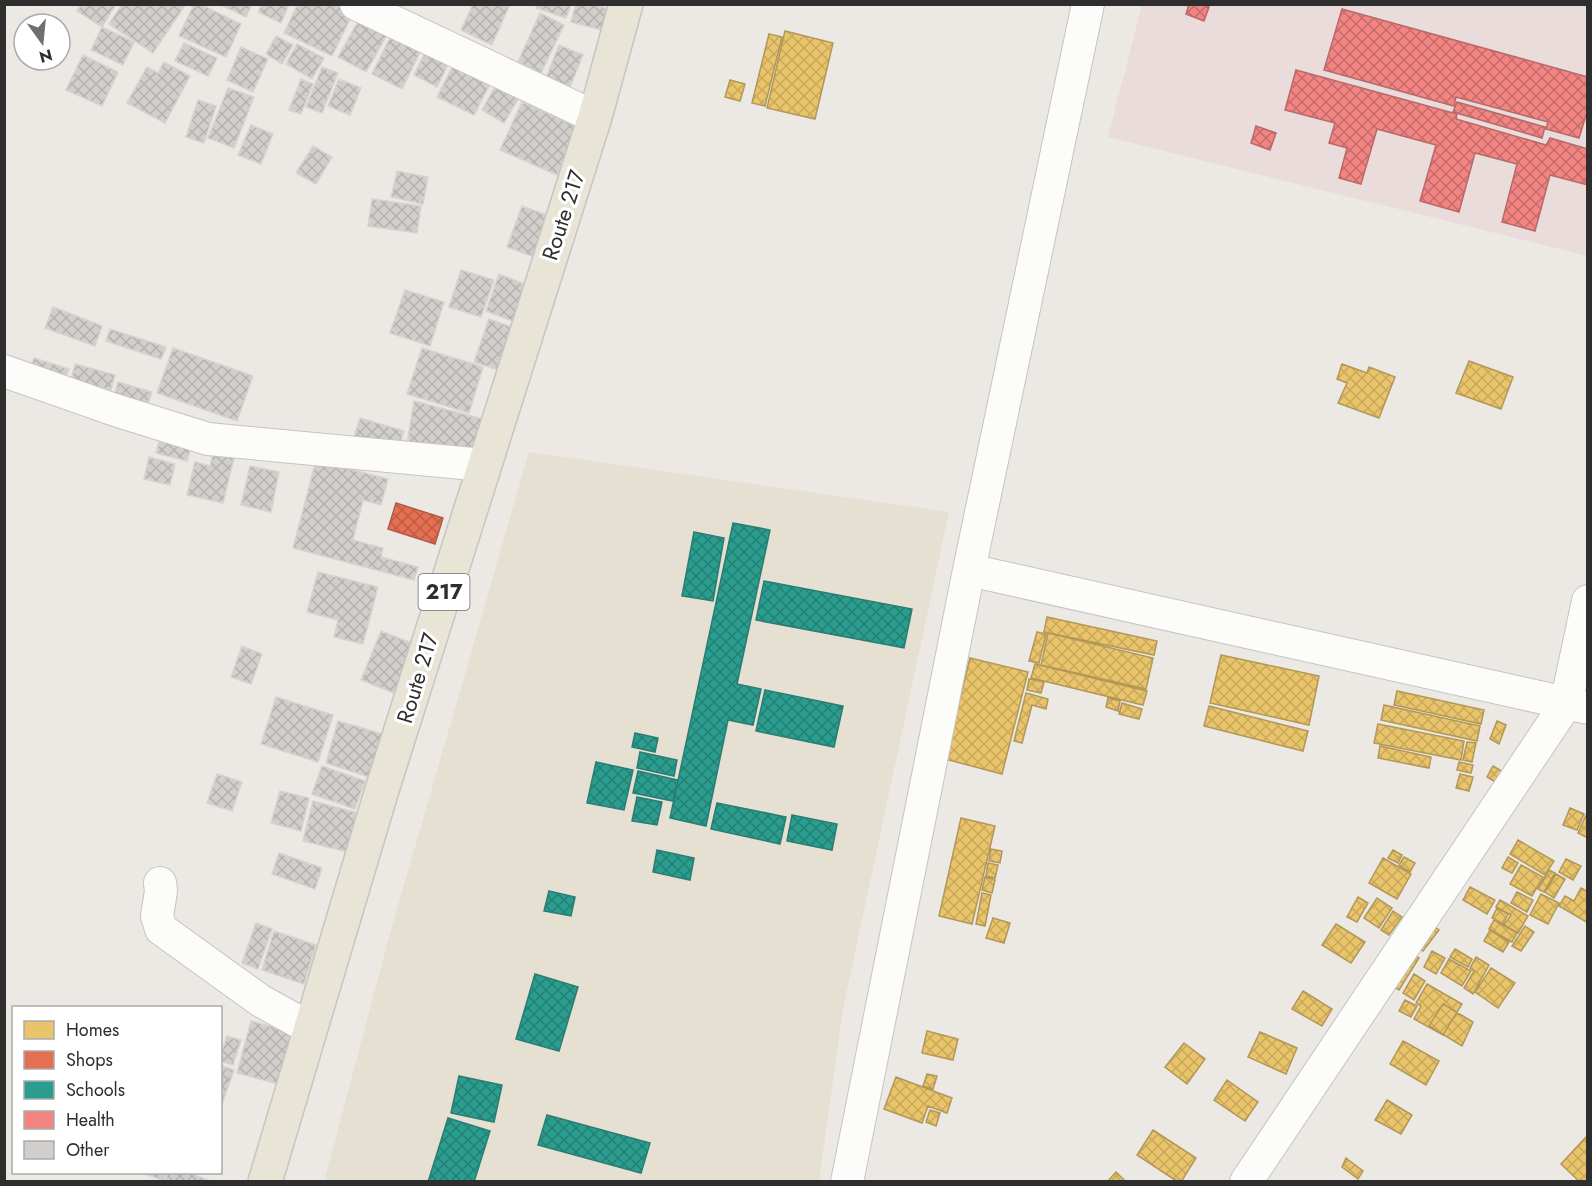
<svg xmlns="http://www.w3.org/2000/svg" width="1592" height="1186" font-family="Jost,sans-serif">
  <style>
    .education { fill: #e6e0d3 }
    .medical { fill: #e9dcdb }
    .homes { fill: url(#homes-cross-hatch); stroke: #b19758; stroke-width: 1.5 }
    .shops { fill: url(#shops-cross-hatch); stroke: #b05c46; stroke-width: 1.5 }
    .schools { fill: url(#schools-cross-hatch); stroke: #2b7c72; stroke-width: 1.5 }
    .health { fill: url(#health-cross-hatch); stroke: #b76a69; stroke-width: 1.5 }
    .building { fill: url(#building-cross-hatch); stroke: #d7d4d0; stroke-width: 1.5 }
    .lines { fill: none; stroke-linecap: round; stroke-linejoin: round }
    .minor-casing { stroke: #c5c4c5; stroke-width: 34 }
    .major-casing { stroke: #c6c5c4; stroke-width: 36 }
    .minor { stroke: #fcfcfb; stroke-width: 32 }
    .major { stroke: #e8e4d6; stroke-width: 33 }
    .labels { text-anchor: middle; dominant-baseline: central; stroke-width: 6; stroke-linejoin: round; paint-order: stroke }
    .shield { fill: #fff; stroke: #6d6d6d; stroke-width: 1.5 }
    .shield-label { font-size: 21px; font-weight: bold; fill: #2e2e2e }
    .street-label { font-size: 22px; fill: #2e2e2e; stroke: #fff }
  </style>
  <defs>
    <pattern id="homes-cross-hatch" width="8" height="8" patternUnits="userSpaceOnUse" patternTransform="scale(1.5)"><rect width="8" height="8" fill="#e9c46a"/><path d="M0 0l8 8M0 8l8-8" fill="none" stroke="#c8a95c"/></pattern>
    <pattern id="shops-cross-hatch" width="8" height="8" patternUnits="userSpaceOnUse" patternTransform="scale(1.5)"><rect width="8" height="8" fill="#e76f51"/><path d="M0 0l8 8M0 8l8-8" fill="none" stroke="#bc5c44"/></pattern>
    <pattern id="schools-cross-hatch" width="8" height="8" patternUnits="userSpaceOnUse" patternTransform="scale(1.5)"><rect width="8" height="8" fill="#2a9d8f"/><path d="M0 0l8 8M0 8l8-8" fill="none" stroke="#248075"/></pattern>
    <pattern id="health-cross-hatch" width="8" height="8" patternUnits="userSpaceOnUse" patternTransform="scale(1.5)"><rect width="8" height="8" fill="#f28482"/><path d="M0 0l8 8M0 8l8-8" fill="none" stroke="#c46c6b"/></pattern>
    <pattern id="building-cross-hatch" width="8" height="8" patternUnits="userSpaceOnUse" patternTransform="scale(1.5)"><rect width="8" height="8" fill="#d1cecb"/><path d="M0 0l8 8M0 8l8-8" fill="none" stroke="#b4b1af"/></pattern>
  </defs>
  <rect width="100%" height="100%" fill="#ece8e4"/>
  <path class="education" d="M 529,452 L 949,512 L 843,1009 L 819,1181 L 324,1182 L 391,930 Z"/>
  <path class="medical" d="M 1142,5 L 1587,5 L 1587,256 L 1108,137 Z"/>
  <path class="homes" d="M 785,31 L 833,43 L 815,119 L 767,108 Z
    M 769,34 L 782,37 L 765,106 L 752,103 Z
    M 730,80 L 745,84 L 740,101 L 725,97 Z
    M 1469,361 L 1513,377 L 1501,409 L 1456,393 Z
    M 1342,364 L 1367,373 L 1369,367 L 1395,377 L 1379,418 L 1338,403 L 1347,383 L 1337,379 Z
    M 1047,617 L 1157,641 L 1154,655 L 1044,632 Z
    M 1037,632 L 1046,634 L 1039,663 L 1029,661 Z
    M 1048,633 L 1153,658 L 1146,689 L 1041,665 Z
    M 1221,655 L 1319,676 L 1309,725 L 1210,703 Z
    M 970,658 L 1028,672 L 1002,774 L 945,759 Z
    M 1035,664 L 1147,691 L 1143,705 L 1031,678 Z
    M 1029,679 L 1044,682 L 1041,693 L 1027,690 Z
    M 1397,691 L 1484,710 L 1481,724 L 1394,705 Z
    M 1026,693 L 1048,699 L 1046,709 L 1032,705 L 1022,743 L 1014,741 Z
    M 1108,698 L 1120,701 L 1118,711 L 1106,707 Z
    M 1122,703 L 1142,709 L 1139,719 L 1119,714 Z
    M 1384,705 L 1480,726 L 1477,741 L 1381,720 Z
    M 1209,706 L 1308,731 L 1303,751 L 1204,726 Z
    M 1497,721 L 1506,725 L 1499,744 L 1490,739 Z
    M 1378,724 L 1464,741 L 1461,760 L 1374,743 Z
    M 1467,742 L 1476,743 L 1472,762 L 1463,760 Z
    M 1380,746 L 1431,757 L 1429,768 L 1378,758 Z
    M 1459,762 L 1473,765 L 1471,773 L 1457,770 Z
    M 1493,766 L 1508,775 L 1502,786 L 1487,777 Z
    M 1460,774 L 1473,777 L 1469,791 L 1456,788 Z
    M 1570,808 L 1584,814 L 1577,830 L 1563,825 Z
    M 1587,813 L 1588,813 L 1588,838 L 1578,833 Z
    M 961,818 L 995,826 L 972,924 L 939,916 Z
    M 1518,840 L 1554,861 L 1545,875 L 1510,854 Z
    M 991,849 L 1002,851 L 1000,863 L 989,861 Z
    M 1393,850 L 1402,855 L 1398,863 L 1388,858 Z
    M 1404,857 L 1415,863 L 1410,872 L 1399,865 Z
    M 1508,857 L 1518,863 L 1512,873 L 1502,868 Z
    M 1383,858 L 1411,874 L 1397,899 L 1369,883 Z
    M 1566,859 L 1581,866 L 1573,880 L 1559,872 Z
    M 988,863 L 998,865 L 995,878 L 986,876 Z
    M 1521,865 L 1543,877 L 1532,896 L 1510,884 Z
    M 1549,870 L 1555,873 L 1544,892 L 1538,889 Z
    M 1556,874 L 1565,879 L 1554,898 L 1545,892 Z
    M 985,877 L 995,880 L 992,893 L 982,890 Z
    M 1470,887 L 1495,900 L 1487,914 L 1463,900 Z
    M 1581,888 L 1588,892 L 1588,923 L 1559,906 L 1565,896 L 1574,901 Z
    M 1517,892 L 1533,900 L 1527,912 L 1511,903 Z
    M 982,893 L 991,895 L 985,926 L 976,924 Z
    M 1541,894 L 1559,903 L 1548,924 L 1530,915 Z
    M 1358,897 L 1368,903 L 1357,922 L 1347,917 Z
    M 1377,898 L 1392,908 L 1379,928 L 1364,918 Z
    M 1500,900 L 1528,916 L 1518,933 L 1504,925 L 1511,915 L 1496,907 Z
    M 1497,908 L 1508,914 L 1503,924 L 1492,918 Z
    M 1393,911 L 1402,917 L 1389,935 L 1381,930 Z
    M 993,918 L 1010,923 L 1004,943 L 986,938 Z
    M 1424,920 L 1439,930 L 1423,951 L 1409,941 Z
    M 1494,920 L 1517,933 L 1512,942 L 1489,929 Z
    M 1336,924 L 1365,942 L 1351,963 L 1322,945 Z
    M 1525,926 L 1534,932 L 1521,951 L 1512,946 Z
    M 1490,930 L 1509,942 L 1503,952 L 1484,941 Z
    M 1455,949 L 1472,959 L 1468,967 L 1450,957 Z
    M 1406,950 L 1419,958 L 1399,990 L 1386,982 Z
    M 1432,951 L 1445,958 L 1436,974 L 1424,967 Z
    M 1476,957 L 1489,965 L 1473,994 L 1464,988 L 1474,971 L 1470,968 Z
    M 1449,959 L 1471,971 L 1462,986 L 1441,973 Z
    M 1491,968 L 1515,983 L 1498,1008 L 1475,992 Z
    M 1414,974 L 1425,981 L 1414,1000 L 1403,993 Z
    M 1427,984 L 1462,1004 L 1443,1035 L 1414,1019 L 1421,1006 L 1416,1003 Z
    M 1303,991 L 1332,1009 L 1322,1026 L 1292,1009 Z
    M 1405,1000 L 1417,1006 L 1411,1017 L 1399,1011 Z
    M 1443,1004 L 1473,1022 L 1462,1046 L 1429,1026 Z
    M 927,1031 L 958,1039 L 953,1060 L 922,1053 Z
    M 1260,1032 L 1297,1048 L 1286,1074 L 1248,1057 Z
    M 1403,1041 L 1439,1061 L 1426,1085 L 1390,1064 Z
    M 1184,1043 L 1205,1059 L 1187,1084 L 1165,1067 Z
    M 927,1074 L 937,1076 L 933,1089 L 923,1086 Z
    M 896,1077 L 952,1098 L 947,1113 L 928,1106 L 922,1123 L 884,1109 Z
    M 1227,1080 L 1258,1102 L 1245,1121 L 1214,1100 Z
    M 1387,1100 L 1412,1115 L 1401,1134 L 1375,1120 Z
    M 930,1110 L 940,1113 L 936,1126 L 926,1122 Z
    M 1153,1130 L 1196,1158 L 1181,1182 L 1178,1182 L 1137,1155 Z
    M 1588,1135 L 1588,1182 L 1580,1182 L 1561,1164 Z
    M 1346,1158 L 1363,1171 L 1358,1179 L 1342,1167 Z
    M 1116,1172 L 1126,1182 L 1107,1182 Z"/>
  <path class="shops" d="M 396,503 L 443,518 L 435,544 L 388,529 Z"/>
  <path class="schools" d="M 733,523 L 770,530 L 737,684 L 761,689 L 753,725 L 728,720 L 706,826 L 670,818 Z
    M 694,532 L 724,538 L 713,601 L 682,596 Z
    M 764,581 L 912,609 L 904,648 L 756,620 Z
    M 765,690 L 843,706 L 834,747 L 756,731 Z
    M 635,733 L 658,738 L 655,752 L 632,747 Z
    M 640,752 L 677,760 L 674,776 L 637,768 Z
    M 596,762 L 633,770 L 624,810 L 587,803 Z
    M 638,771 L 678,780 L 673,801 L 633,793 Z
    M 637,797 L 662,802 L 657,825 L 632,821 Z
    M 717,803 L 786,817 L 780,844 L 711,829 Z
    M 792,815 L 837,824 L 832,850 L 787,841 Z
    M 657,850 L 694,858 L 690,880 L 653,872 Z
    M 549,891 L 575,897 L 571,916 L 544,911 Z
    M 535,974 L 578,987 L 559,1051 L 516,1039 Z
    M 459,1076 L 502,1085 L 494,1122 L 451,1113 Z
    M 547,1115 L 650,1143 L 641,1173 L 538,1145 Z
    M 448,1118 L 490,1131 L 474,1182 L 428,1182 Z"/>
  <path class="health" d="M 1189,4 L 1201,4 L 1209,7 L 1204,21 L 1186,14 Z
    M 1342,9 L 1588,77 L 1588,109 L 1579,138 L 1546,129 L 1548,122 L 1456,97 L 1454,106 L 1324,70 Z
    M 1296,70 L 1457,114 L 1456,119 L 1546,145 L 1550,138 L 1588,149 L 1588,185 L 1550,175 L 1535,231 L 1502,222 L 1517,164 L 1475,153 L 1459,212 L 1420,201 L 1436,145 L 1377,129 L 1361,184 L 1339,178 L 1347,148 L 1329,143 L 1335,123 L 1285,110 Z
    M 1457,102 L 1545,127 L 1542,138 L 1453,112 Z
    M 1256,126 L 1276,133 L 1270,150 L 1251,143 Z"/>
  <path class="building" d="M 81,4 L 116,4 L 102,27 L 77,11 Z
    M 122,4 L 186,4 L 153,53 L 109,24 Z
    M 194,4 L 200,4 L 241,24 L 226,57 L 179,36 Z
    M 219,4 L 252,4 L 246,17 Z
    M 262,4 L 289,4 L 281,23 L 258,12 Z
    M 298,4 L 334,4 L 353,13 L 332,56 L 284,33 Z
    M 473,4 L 510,4 L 492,45 L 461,30 Z
    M 537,4 L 571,4 L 566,18 L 536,8 Z
    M 576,4 L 591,4 L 616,11 L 610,32 L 571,22 Z
    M 540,13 L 564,25 L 541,73 L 518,62 Z
    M 360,18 L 388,33 L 366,72 L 338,57 Z
    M 102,27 L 134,42 L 123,65 L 91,50 Z
    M 394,30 L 424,44 L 402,89 L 372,74 Z
    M 276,36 L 293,45 L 282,64 L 266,54 Z
    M 184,43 L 217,58 L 208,76 L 175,61 Z
    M 297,44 L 324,58 L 312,79 L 286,64 Z
    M 559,45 L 583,55 L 570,87 L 546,78 Z
    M 241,47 L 268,59 L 253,92 L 227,80 Z
    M 427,49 L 450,60 L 437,87 L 414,75 Z
    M 83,55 L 118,72 L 102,106 L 66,90 Z
    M 456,60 L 493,78 L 474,115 L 437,97 Z
    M 164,62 L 190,76 L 165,123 L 127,103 L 147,67 L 158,73 Z
    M 322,67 L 338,73 L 322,113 L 306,107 Z
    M 301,79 L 313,84 L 301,114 L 289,110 Z
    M 339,79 L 361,88 L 350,115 L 328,106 Z
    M 495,87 L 518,99 L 504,123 L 482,110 Z
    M 228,88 L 254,97 L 234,148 L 208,138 Z
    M 198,100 L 216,106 L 204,143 L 186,137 Z
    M 522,102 L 578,127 L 557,175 L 500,150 Z
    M 251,125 L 273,134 L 261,164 L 238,155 Z
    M 313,146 L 332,157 L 316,184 L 296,173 Z
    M 397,171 L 428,177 L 423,204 L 391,197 Z
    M 372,199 L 421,206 L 417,233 L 368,226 Z
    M 522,206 L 552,217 L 537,258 L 507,247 Z
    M 461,270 L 494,280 L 481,317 L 449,307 Z
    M 499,274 L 532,287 L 518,323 L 486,311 Z
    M 405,290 L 444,302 L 430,346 L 390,333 Z
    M 53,307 L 102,326 L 95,346 L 45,328 Z
    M 489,319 L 517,329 L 502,371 L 474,362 Z
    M 110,329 L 166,347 L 161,359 L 106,341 Z
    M 173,348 L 253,376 L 237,421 L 157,393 Z
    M 422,348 L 483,367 L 469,413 L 407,394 Z
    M 34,358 L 69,369 L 65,380 L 30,369 Z
    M 75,364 L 115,375 L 111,390 L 71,380 Z
    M 118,382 L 152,392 L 147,406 L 114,396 Z
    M 414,401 L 494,422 L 481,461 L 407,444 Z
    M 360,418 L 404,431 L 397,453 L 353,440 Z
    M 160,438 L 191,447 L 187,461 L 156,453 Z
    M 213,453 L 234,458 L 223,503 L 187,495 L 195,462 L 210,466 Z
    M 149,457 L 175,464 L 170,485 L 144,479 Z
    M 316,460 L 388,479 L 381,505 L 363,500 L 353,540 L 383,548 L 381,557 L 418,567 L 414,580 L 293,548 Z
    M 250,466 L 279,472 L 271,512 L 241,505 Z
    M 318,572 L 378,587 L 363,644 L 334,637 L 338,620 L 307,612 Z
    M 381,631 L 414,644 L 394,693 L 361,680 Z
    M 242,646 L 262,654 L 251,684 L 231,677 Z
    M 276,697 L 333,715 L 318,762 L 261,744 Z
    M 338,721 L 383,734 L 369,777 L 326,763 Z
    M 322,766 L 365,781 L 355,809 L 312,794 Z
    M 217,774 L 242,782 L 232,811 L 207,803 Z
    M 280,791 L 309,798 L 301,831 L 271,823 Z
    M 313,801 L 358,813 L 348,852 L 303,841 Z
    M 279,853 L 322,868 L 315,889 L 272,874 Z
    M 256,923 L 272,929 L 258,969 L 242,963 Z
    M 274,931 L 316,945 L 304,984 L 262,970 Z
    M 251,1021 L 293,1032 L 279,1084 L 237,1073 Z
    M 227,1036 L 241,1040 L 233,1065 L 220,1061 L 220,1056 Z
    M 220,1065 L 234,1070 L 221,1107 L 220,1107 Z
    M 141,1172 L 167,1172 L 164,1181 Z
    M 168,1172 L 187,1172 L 213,1182 L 165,1182 Z"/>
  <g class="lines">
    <g class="minor-casing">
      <path id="minor" d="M 356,4 L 595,117
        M 4,371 L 115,410 L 208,439 L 484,465
        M 969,570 L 1588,708
        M 160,883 L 161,891 L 157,916 L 161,929 L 261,1001 L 310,1028
        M 847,1182 L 969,570 L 1088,4
        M 1246,1182 L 1566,704 L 1588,601"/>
    </g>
    <g class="major-casing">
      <path id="major" d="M 265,1182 L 381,793 L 595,117 L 626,4"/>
    </g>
    <use href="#minor" class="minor"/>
    <use href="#major" class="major"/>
  </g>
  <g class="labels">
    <rect class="shield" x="418.5" y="574" width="51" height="36" rx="4.5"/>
    <g class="shield-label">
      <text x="444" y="592">217</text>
    </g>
    <g class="street-label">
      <text transform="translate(563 215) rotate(-72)">Route 217</text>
      <text transform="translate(417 678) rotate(-73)">Route 217</text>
    </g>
  </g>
  <rect width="1592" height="1186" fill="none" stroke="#2e2e2e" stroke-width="12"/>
  <rect x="12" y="1006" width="210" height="168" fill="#ffffff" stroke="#ababab" stroke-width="1.5"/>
  <rect x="24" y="1021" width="30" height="18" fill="#e9c46a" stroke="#ababab" stroke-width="1.5"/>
  <text x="66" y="1036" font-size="18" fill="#2e2e2e">Homes</text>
  <rect x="24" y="1051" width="30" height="18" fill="#e76f51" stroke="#ababab" stroke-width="1.5"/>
  <text x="66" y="1066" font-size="18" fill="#2e2e2e">Shops</text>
  <rect x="24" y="1081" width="30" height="18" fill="#2a9d8f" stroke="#ababab" stroke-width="1.5"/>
  <text x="66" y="1096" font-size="18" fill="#2e2e2e">Schools</text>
  <rect x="24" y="1111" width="30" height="18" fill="#f28482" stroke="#ababab" stroke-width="1.5"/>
  <text x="66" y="1126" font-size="18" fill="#2e2e2e">Health</text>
  <rect x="24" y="1141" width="30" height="18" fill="#d1cecb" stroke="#ababab" stroke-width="1.5"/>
  <text x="66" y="1156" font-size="18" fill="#2e2e2e">Other</text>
  <g transform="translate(42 42) rotate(165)"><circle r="28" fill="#ffffff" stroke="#ababab" stroke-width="1.5"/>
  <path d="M0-4.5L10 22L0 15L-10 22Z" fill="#706f6e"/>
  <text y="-9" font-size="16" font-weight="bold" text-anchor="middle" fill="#2e2e2e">N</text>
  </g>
</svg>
